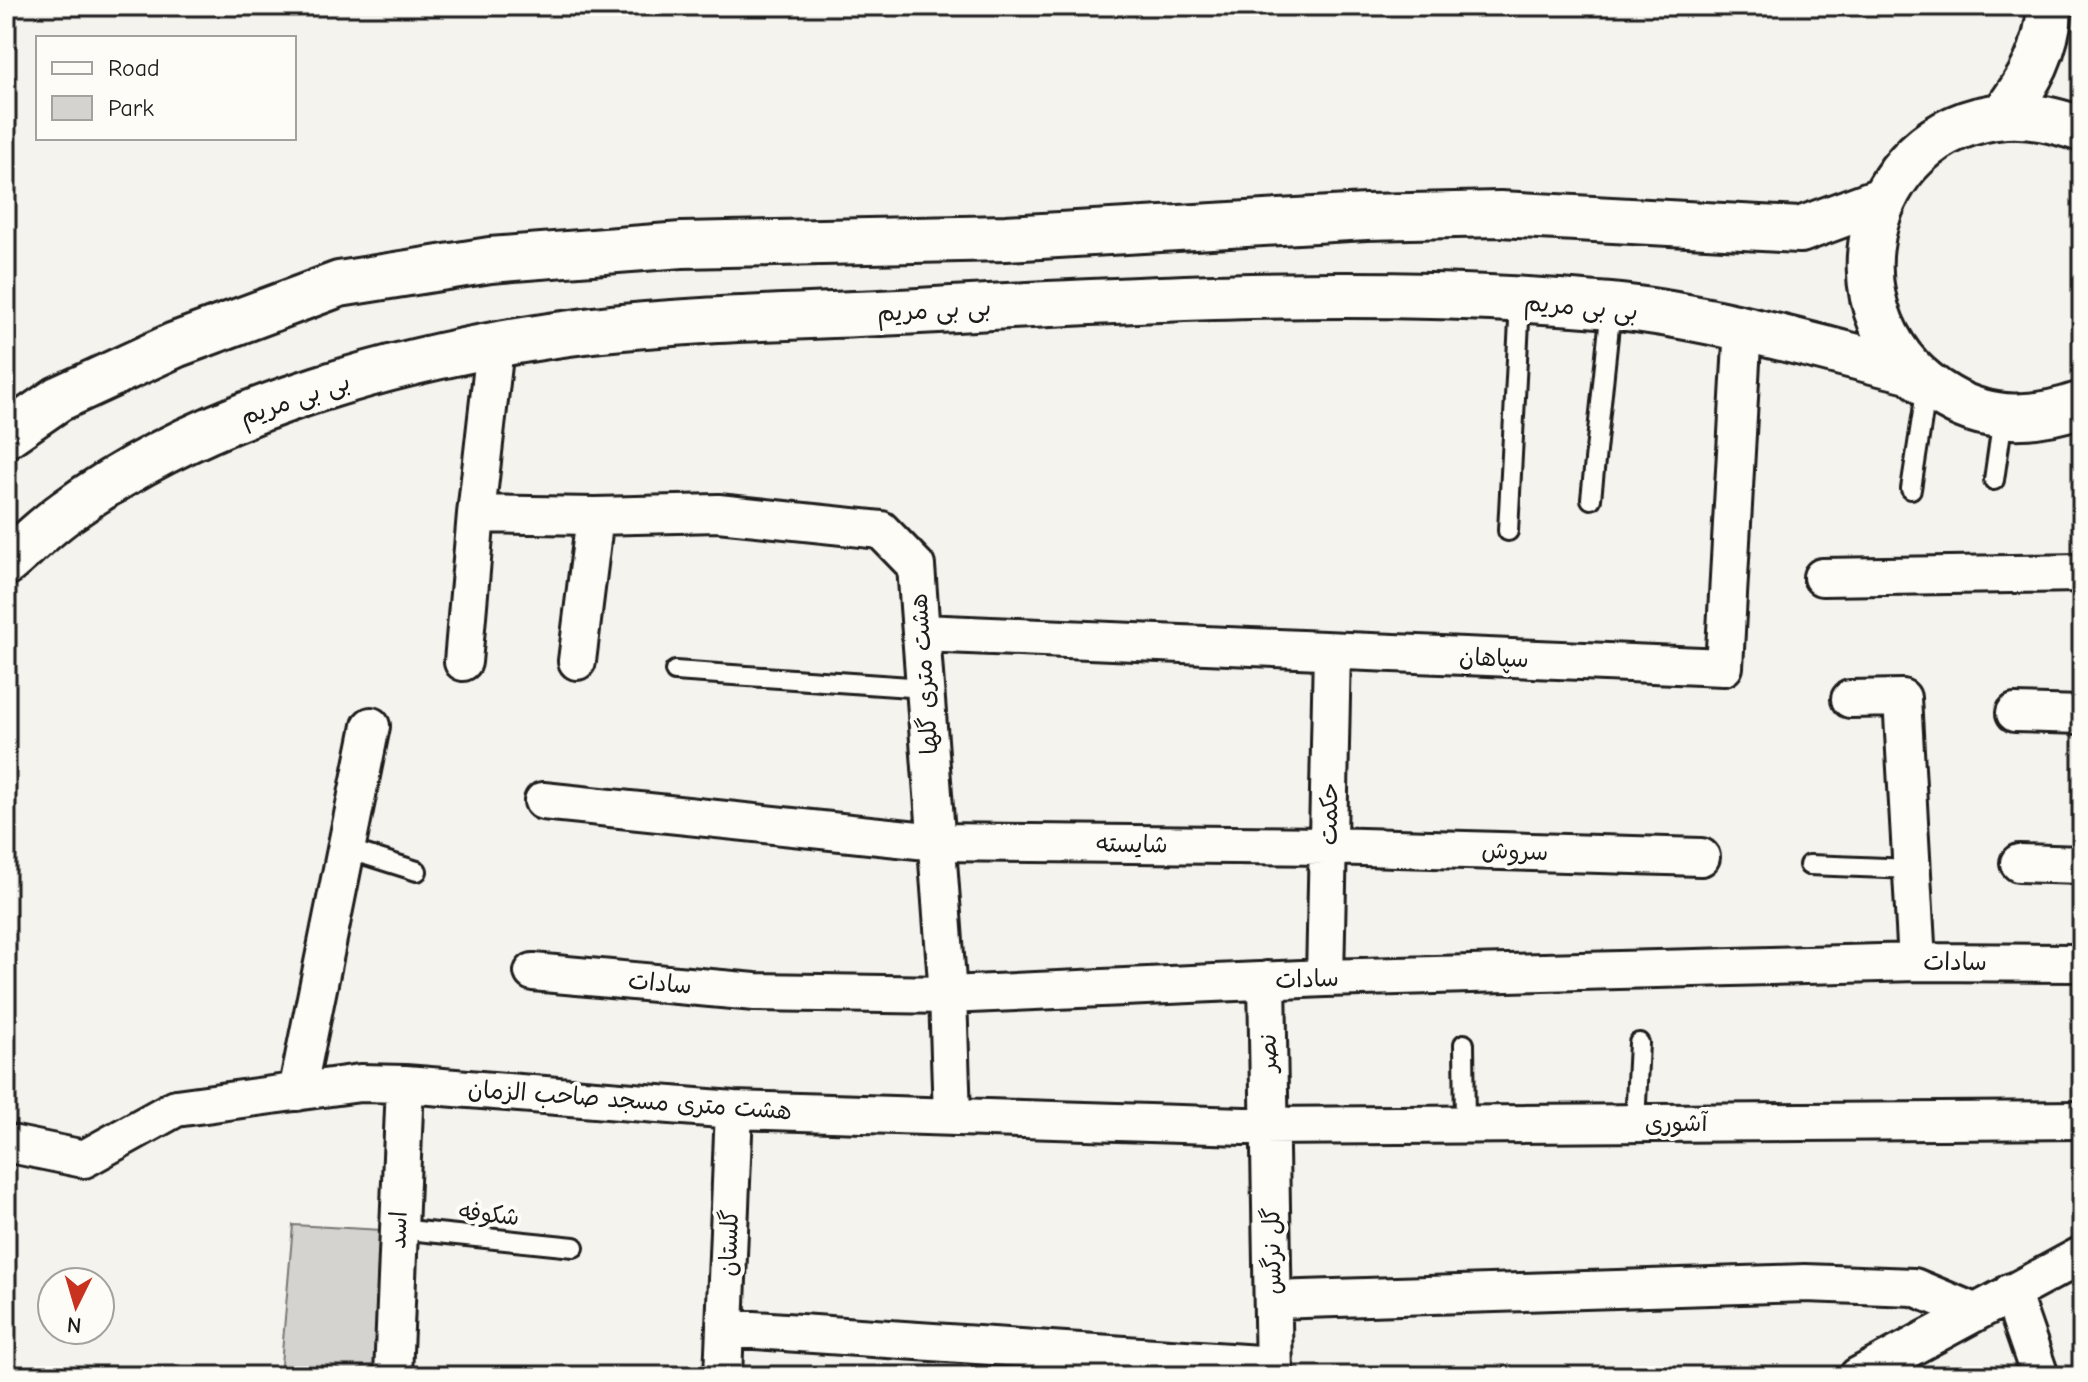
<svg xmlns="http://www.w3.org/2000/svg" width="2088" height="1382" font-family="'Comic Neue','Playpen Sans Arabic',sans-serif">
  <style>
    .green { fill: #d4d3cf; stroke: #787876; stroke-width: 2 }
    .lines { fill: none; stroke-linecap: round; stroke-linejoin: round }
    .lane-casing { stroke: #1c1c1c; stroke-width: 24 }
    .street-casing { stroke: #1c1c1c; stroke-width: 42 }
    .secondary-casing { stroke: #1c1c1c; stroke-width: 50 }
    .lane { stroke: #fdfcf7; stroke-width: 18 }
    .street { stroke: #fdfcf7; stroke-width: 36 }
    .secondary { stroke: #fdfcf7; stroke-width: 44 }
    .labels { text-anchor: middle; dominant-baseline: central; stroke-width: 8; stroke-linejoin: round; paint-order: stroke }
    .street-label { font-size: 24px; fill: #1c1c1c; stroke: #fdfcf7 }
  </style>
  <rect width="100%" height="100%" fill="#f4f3ee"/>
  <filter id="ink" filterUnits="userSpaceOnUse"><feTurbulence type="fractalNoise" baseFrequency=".0125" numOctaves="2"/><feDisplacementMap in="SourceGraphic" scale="16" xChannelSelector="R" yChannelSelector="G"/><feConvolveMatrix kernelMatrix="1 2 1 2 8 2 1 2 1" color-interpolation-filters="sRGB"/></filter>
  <g filter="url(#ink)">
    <path class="green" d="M 293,1225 L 382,1230 L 376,1376 L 280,1376 Z"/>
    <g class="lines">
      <g class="lane-casing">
        <path id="lane" d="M 1994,480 L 2003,417
          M 1911,489 L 1927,386
          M 1591,499 L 1611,307
          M 1508,531 L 1520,302
          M 675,671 L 925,688
          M 347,849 L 417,871
          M 1809,865 L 1912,869
          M 1464,1044 L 1465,1125
          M 1635,1123 L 1639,1043
          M 398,1229 L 574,1247"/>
      </g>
      <g class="street-casing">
        <path id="street" d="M 476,514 L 495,347
          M 1822,577 L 2082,573
          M 922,633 L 1724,667 L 1743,326
          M 577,661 L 595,516
          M 463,662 L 476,514 L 595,516 L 718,513 L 881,530 L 916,566 L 948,995 L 952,1117
          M 1850,699 L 1902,698 L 1917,962
          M 2015,713 L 2082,715
          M 543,801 L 937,842 L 1328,846 L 1701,857
          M 2019,863 L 2082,865
          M 533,972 L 755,992 L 948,995 L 1325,978 L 1917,962 L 2082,963
          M 1325,978 L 1332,651
          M 1267,980 L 1274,1376
          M 297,1092 L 371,726
          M 6,1143 L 84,1159 L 176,1108 L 360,1083 L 405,1084 L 734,1110 L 1244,1126 L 2082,1120
          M 2011,1292 L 2040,1376
          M 1273,1300 L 1805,1283 L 1914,1287 L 1974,1312
          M 725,1328 L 1274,1365
          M 393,1376 L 405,1084
          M 723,1376 L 734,1110
          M 1858,1376 L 2082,1255"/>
      </g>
      <g class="secondary-casing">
        <path id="secondary" d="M 2003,116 C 2030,81 2047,51 2050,6
          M 2082,129 C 2056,121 2032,114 2005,116 C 1859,128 1818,324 1948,398 C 1991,423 2036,420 2082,404
          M 6,435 L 58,399 L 175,345 L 339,284 L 490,260 L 682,245 L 1006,238 L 1366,217 L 1500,214 L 1800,230 L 1884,199
          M 6,563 C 26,546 45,527 66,512 C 209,406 419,351 593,330 C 698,318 813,317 919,311 C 1148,298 1381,285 1610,306 C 1712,316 1810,346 1909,370"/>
      </g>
      <use href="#lane" class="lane"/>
      <use href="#street" class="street"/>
      <use href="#secondary" class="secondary"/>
    </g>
  </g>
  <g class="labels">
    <g class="street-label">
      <text transform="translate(1581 307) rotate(5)">بی بی مریم</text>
      <text transform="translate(934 310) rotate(-3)">بی بی مریم</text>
      <text transform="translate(295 399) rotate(-19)">بی بی مریم</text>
      <text transform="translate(1494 658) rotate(2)">سپاهان</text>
      <text transform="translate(924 674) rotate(-94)">هشت متری گلها</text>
      <text transform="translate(1329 814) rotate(-89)">حکمت</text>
      <text transform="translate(1132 844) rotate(1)">شایسته</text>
      <text transform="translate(1515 851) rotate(2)">سروش</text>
      <text x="1955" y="962">سادات</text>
      <text transform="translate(1307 979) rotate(-2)">سادات</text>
      <text transform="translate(660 983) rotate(5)">سادات</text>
      <text transform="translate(1268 1053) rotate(-91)">نصر</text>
      <text transform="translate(630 1100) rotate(4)">هشت متری مسجد صاحب الزمان</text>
      <text x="1676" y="1123">آشوری</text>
      <text transform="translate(489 1214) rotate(6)">شکوفه</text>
      <text transform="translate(398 1230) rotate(-88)">اسد</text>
      <text transform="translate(729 1243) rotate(-88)">گلستان</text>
      <text transform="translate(1272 1251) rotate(-91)">گل نرگس</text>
    </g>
  </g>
  <rect width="2088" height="1382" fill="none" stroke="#fdfcf7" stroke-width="32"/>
  <rect x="16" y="16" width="2056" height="1350" fill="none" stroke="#1c1c1c" stroke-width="3" filter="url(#ink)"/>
  <rect x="36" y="36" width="260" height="104" fill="#fdfcf7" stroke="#a3a29f" stroke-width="2"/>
  <rect x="52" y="62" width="40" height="12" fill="#fdfcf7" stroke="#a3a29f" stroke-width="2"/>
  <text x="108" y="76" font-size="24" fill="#1c1c1c">Road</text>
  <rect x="52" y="96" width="40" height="24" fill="#d4d3cf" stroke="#a3a29f" stroke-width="2"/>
  <text x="108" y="116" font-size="24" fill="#1c1c1c">Park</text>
  <g transform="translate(76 1306) rotate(185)"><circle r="38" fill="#fdfcf7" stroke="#a3a29f" stroke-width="2"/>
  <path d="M0-6L14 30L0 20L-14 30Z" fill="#c8321e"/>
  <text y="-12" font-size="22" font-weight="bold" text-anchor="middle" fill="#1c1c1c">N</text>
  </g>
</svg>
